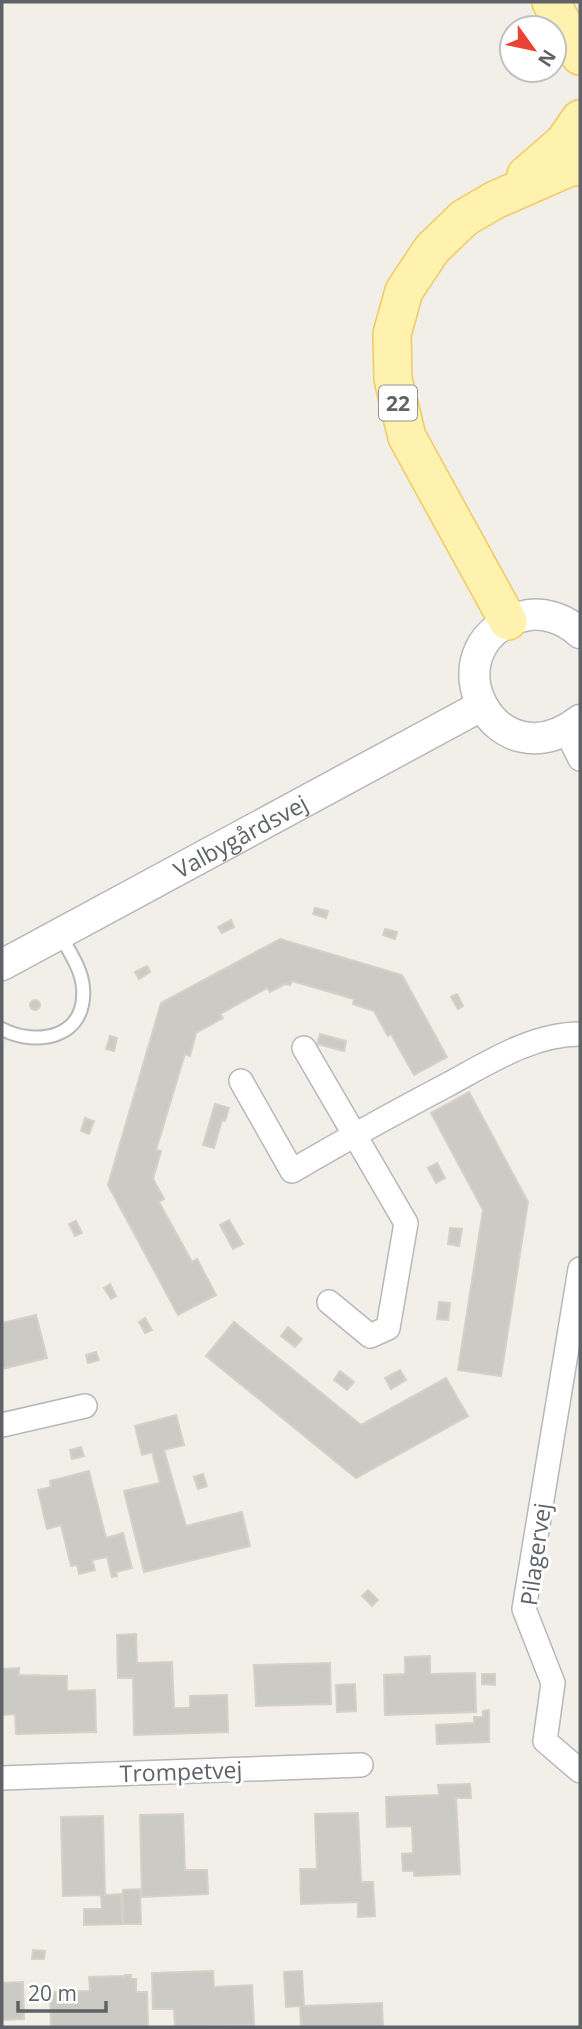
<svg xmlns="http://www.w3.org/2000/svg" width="582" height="2029" font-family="'Open Sans',sans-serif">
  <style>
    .building { fill: #cccac5; stroke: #d6d1c6; stroke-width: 2 }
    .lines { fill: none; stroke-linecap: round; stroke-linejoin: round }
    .service-casing { stroke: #b5b8bc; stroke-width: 16 }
    .minor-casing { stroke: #b5b8bc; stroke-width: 26 }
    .tertiary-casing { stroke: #b5b8bc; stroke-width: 33 }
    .primary-casing { stroke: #f2c960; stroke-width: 40 }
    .service { stroke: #fff; stroke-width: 12 }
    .minor { stroke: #fff; stroke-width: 23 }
    .tertiary { stroke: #fff; stroke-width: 30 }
    .primary { stroke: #fff2af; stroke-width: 37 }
    .labels { text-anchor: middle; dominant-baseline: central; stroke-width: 6; stroke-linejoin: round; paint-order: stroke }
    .shield { fill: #fff; stroke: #8f9295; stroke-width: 2 }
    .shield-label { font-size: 21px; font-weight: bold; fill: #5f6368 }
    .street-label { font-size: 23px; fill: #5f6368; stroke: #fff }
  </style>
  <rect width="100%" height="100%" fill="#f1efe8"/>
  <path class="building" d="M 315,908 L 328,911 L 326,918 L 313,914 Z
    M 231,920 L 234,927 L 222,933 L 218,927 Z
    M 385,929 L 397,932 L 395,939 L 383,935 Z
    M 280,939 L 402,975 L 447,1057 L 414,1075 L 391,1034 L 388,1036 L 374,1011 L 353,1004 L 354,999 L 292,981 L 290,985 L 285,984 L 270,992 L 267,988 L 220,1014 L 223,1018 L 196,1033 L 190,1056 L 185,1054 L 156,1150 L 161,1151 L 153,1179 L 164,1199 L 159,1202 L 192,1262 L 197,1259 L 216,1295 L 178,1315 L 108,1185 L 161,1003 Z
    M 147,966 L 150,972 L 139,979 L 135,972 Z
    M 457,994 L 463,1006 L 458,1009 L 451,997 Z
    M30 1005a5 5 0 1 1 10 0a5 5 0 1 1-10 0Z
    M 320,1034 L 346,1041 L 344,1051 L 317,1044 Z
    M 110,1036 L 117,1038 L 114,1051 L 106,1049 Z
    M 469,1092 L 528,1202 L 501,1376 L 458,1370 L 483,1210 L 431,1113 Z
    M 215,1104 L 229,1108 L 225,1121 L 222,1120 L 214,1148 L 203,1145 Z
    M 85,1118 L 94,1121 L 89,1134 L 81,1131 Z
    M 437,1163 L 445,1178 L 436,1183 L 428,1168 Z
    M 229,1220 L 243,1244 L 233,1249 L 220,1225 Z
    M 76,1221 L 82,1233 L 75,1236 L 69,1224 Z
    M 450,1228 L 462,1229 L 459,1246 L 448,1244 Z
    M 110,1284 L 116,1296 L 111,1299 L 104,1288 Z
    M 439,1302 L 450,1303 L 448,1320 L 437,1319 Z
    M 36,1315 L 47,1358 L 2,1369 L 2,1323 Z
    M 145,1318 L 152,1330 L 145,1333 L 139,1322 Z
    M 234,1322 L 361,1425 L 446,1378 L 468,1416 L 356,1478 L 206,1356 Z
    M 288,1327 L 302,1339 L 295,1347 L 281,1336 Z
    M 96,1352 L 99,1360 L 88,1363 L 86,1355 Z
    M 400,1370 L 406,1380 L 391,1389 L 385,1378 Z
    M 340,1371 L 354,1382 L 347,1390 L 334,1380 Z
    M 176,1415 L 184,1445 L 164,1450 L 186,1526 L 242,1512 L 250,1546 L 144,1572 L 124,1491 L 160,1483 L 152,1452 L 142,1455 L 135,1426 Z
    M 81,1447 L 84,1456 L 72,1459 L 70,1450 Z
    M 89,1471 L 106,1538 L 123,1533 L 132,1568 L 116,1572 L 117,1576 L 112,1577 L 107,1557 L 92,1560 L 95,1570 L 79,1574 L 77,1565 L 71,1566 L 61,1525 L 47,1529 L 38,1490 L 51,1487 L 50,1481 Z
    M 203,1474 L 207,1486 L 198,1489 L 194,1477 Z
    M 368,1590 L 378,1600 L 372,1606 L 362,1596 Z
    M 136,1634 L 137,1663 L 172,1662 L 174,1708 L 190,1708 L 190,1696 L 227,1695 L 228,1732 L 134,1735 L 133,1678 L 118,1678 L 117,1635 Z
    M 430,1656 L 430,1674 L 475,1673 L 476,1712 L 385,1715 L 384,1675 L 405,1674 L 405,1657 Z
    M 330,1663 L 331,1704 L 256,1706 L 254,1665 Z
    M 19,1668 L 19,1675 L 67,1676 L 67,1691 L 95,1690 L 96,1732 L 16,1734 L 15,1714 L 2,1715 L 2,1669 Z
    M 482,1674 L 495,1674 L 495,1685 L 482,1684 Z
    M 355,1684 L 356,1711 L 337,1712 L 336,1685 Z
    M 489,1710 L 489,1742 L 437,1744 L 436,1725 L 474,1723 L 474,1717 L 483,1717 L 483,1711 Z
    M 470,1784 L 471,1798 L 456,1798 L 460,1874 L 414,1876 L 414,1871 L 403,1871 L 402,1854 L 413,1853 L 412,1826 L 387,1827 L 386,1797 L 439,1795 L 438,1785 Z
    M 358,1813 L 361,1882 L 373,1882 L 375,1916 L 358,1917 L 358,1902 L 301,1904 L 300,1869 L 317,1869 L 315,1814 Z
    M 183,1814 L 185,1870 L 207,1870 L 208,1894 L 142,1897 L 140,1815 Z
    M 103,1816 L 105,1895 L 121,1894 L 122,1924 L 84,1925 L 84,1909 L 102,1909 L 101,1895 L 63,1896 L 61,1817 Z
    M 140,1889 L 141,1924 L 123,1924 L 123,1890 Z
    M 33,1950 L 45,1951 L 44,1959 L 32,1959 Z
    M 213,1971 L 214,1987 L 252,1985 L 254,2025 L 175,2027 L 174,2009 L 153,2009 L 152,1973 Z
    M 302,1971 L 304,2006 L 382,2003 L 383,2027 L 301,2027 L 300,2006 L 286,2007 L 284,1972 Z
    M 125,1975 L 131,1975 L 131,1979 L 136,1979 L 136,1992 L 147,1992 L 148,2027 L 51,2027 L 50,1992 L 90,1991 L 89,1977 L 124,1976 L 124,1979 Z
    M 23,1982 L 24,2019 L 2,2020 L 2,1983 Z"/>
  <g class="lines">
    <g class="service-casing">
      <path id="service" d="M 2,1029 C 37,1047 87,1038 83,988 C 82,969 68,950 60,934"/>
    </g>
    <g class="minor-casing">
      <path id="minor" d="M 566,731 L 580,759
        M 304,1048 L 406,1223 L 388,1328 L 370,1336 L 329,1302
        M 241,1081 L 292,1171 C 343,1141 394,1113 447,1085 C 488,1063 532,1034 580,1034
        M 580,1269 L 524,1609 L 553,1683 L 545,1741 L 580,1771
        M 2,1425 L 85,1406
        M 2,1778 L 361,1765"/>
    </g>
    <g class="tertiary-casing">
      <g id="tertiary">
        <path d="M 580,633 C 565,619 542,610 520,617 C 425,649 495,787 580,720"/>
        <path id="s1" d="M 2,965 L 481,706"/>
      </g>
    </g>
    <g class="primary-casing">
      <path id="primary" d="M 551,2 L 580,56
        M 526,175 L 564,142 L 580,119
        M 508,621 L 407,437 L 393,379 L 392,334 L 404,291 L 432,249 L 464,218 L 495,200 L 568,168 L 580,166"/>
    </g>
    <use href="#service" class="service"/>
    <use href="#minor" class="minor"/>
    <use href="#tertiary" class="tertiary"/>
    <use href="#primary" class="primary"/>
  </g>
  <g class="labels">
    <rect class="shield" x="379" y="385.5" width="38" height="35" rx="5"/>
    <g class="shield-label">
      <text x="398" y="403">22</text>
    </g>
    <g class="street-label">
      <text stroke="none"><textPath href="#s1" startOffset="271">Valbygårdsvej</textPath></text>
      <text transform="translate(535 1554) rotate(-82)">Pilagervej</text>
      <text transform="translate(181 1771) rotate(-2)">Trompetvej</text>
    </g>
  </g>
  <rect width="582" height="2029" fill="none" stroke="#5f6368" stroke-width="7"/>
  <g transform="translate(533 49) rotate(123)"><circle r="33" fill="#ffffff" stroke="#bfc1c3" stroke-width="2"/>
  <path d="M0-5L12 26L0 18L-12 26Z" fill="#ea4335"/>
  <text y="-10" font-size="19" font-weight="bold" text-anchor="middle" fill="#5f6368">N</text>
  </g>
  <path d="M18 2001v10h88v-10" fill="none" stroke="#5f6368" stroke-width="3.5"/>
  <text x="28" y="2001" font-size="21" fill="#5f6368" stroke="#ffffff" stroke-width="5" paint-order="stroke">20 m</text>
</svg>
